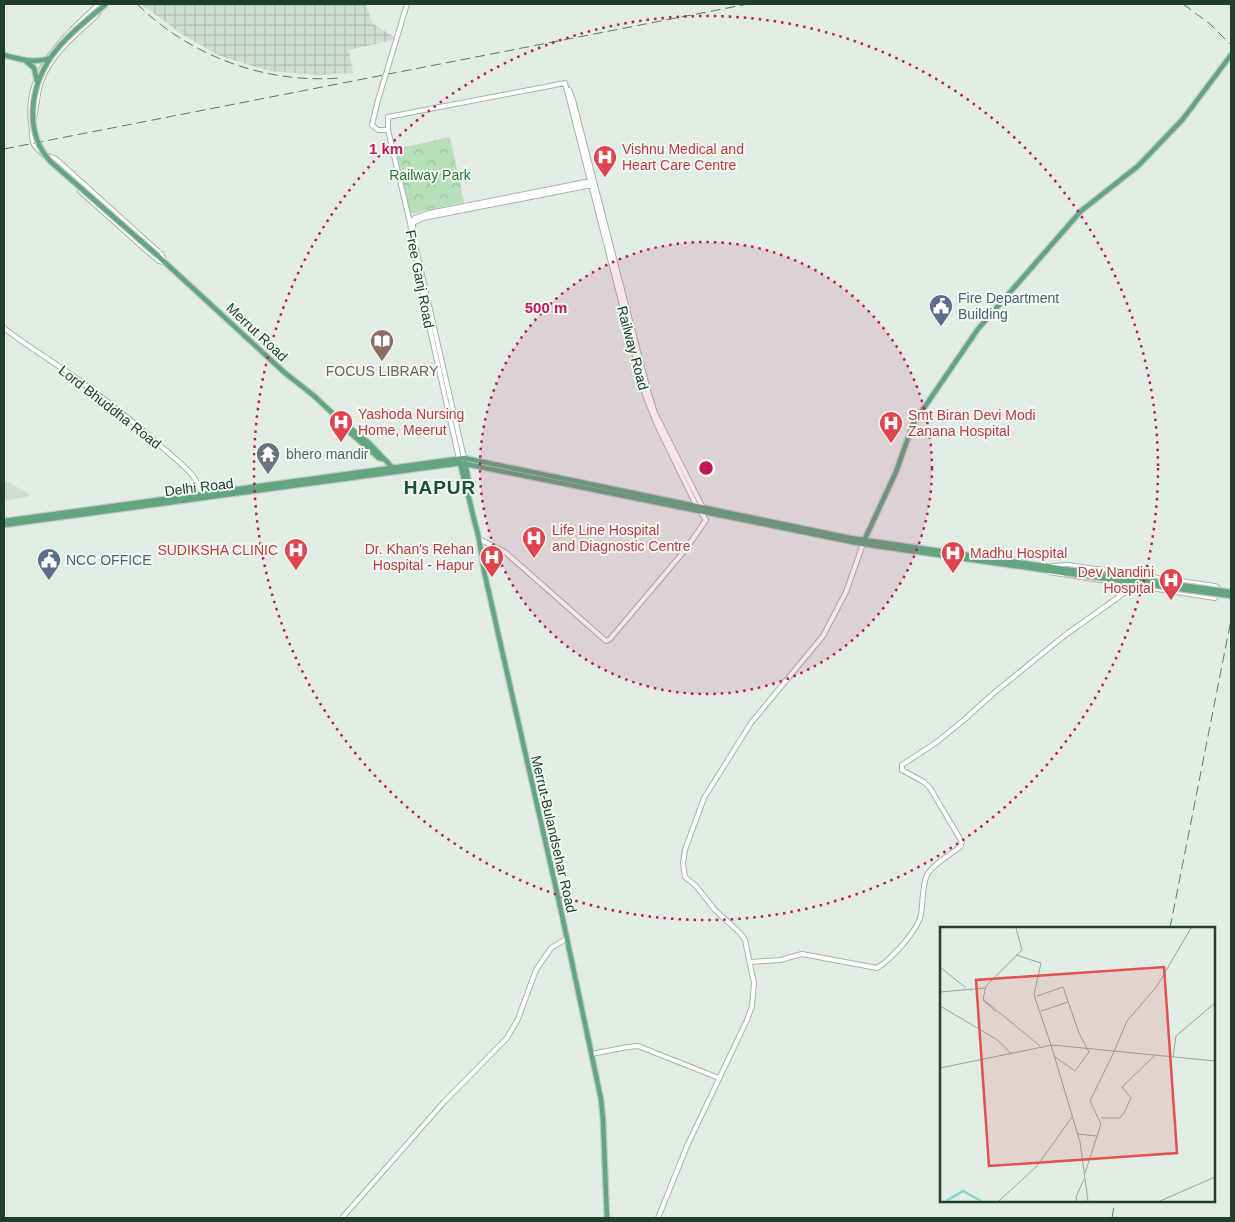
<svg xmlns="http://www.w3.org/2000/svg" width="1235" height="1222" font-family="Helvetica,sans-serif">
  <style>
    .built { fill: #cfdcd3 }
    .industrial { fill: url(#industrial-grid) }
    .forest { fill: url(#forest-crowns) }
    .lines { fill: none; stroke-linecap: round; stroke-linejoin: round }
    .minor-casing { stroke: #a3b4aa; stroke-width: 6 }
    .major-casing { stroke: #c1c9c4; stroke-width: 7 }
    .minor { stroke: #fff; stroke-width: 4 }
    .major { stroke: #63a583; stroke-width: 4.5 }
    .rail { stroke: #5a7a69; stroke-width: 1; stroke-dasharray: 10 5; stroke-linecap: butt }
    .minor-bridge-casing { stroke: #a3b4aa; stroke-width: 6; stroke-linecap: butt }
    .major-bridge-casing { stroke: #c1c9c4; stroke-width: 7; stroke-linecap: butt }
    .minor-bridge { stroke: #fff; stroke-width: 4 }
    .major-bridge { stroke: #63a583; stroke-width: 4.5 }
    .ring { fill: none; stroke: #c2185b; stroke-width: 2.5; stroke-dasharray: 2.5 5 }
    .labels { text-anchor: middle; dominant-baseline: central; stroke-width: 4; stroke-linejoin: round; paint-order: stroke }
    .health-label { font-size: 14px; fill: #be3a42; stroke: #f1f9f3; text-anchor: start }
    .park-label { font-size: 14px; fill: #287732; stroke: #f1f9f3 }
    .street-label { font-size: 14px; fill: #203e2e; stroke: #f1f9f3 }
    .service-label { font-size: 14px; fill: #4e5e75; stroke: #f1f9f3; text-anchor: start }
    .education-label { font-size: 14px; fill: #785e54; stroke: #f1f9f3 }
    .worship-label { font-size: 14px; fill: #5b616d; stroke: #f1f9f3; text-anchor: start }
    .district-label { font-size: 19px; font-weight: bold; letter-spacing: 1px; fill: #1b5136; stroke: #f1f9f3 }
    .inset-river { fill: none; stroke: #85d5cd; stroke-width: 2.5 }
    .inset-road { fill: none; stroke: #94a69b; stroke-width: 1 }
    .view { fill: #e44f4f; fill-opacity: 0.15; stroke: #e44f4f; stroke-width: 2.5 }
    .inset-edge { fill: none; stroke: #203e2e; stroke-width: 2.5 }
    .centre { fill: #c2185b; stroke: #f1f9f3; stroke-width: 2.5 }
    .ring-label { font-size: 15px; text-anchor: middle; font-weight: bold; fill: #c2185b; stroke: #f1f9f3; stroke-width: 4; stroke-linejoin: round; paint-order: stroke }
  </style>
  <defs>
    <pattern id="industrial-grid" width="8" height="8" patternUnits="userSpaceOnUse" patternTransform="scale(1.25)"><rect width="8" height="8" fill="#cfdcd3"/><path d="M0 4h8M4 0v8" fill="none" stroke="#b1beb5"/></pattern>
    <pattern id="forest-crowns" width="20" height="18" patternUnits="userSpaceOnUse" patternTransform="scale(1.25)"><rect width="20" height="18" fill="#b8dfb9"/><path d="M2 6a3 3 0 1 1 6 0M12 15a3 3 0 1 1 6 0" fill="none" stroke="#9ec09f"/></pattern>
  </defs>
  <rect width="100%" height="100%" fill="#e1ece4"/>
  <path class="built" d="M 4,480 L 26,492 L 30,496 L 4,501 Z"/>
  <path class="industrial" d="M 141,4 L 366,4 L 372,23 L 397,39 L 349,50 L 353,73 L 320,75 L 270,71 L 220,56 L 180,33 Z"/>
  <path class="forest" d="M 450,137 L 464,202 L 410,214 L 396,149 Z"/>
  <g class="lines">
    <g class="minor-casing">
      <path id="minor" d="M 398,34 L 407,4
        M 569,90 L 573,100 L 649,394 L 655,413 L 703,508
        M 378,100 L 372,125 L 378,130 L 388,130
        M 34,117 C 37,106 37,93 41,82 C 50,55 76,34 96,16 L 100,10
        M 45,155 L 56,159 L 162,255 L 165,263
        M 45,156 C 28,140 34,144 31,122 C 24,71 66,35 99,4
        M 80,191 L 146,250 L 159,261 L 164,262
        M 410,223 L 415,218 L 429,213 L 591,181
        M 413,232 L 413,223 L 423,218 L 592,185
        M 416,249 L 464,458
        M 4,328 C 28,347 54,362 79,380 C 107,401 135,423 162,447 C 177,461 198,474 202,495
        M 459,459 L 424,303 L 410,223 L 388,130 L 388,117 L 565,83 L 645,395 L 657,425 L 697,507 L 706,520 L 686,549 L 610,639 L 606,641 L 505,552 L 479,539
        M 1049,572 L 1215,598 L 1217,587 L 1215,586 L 1068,565 L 1053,566
        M 751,962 L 780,960 L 802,954 L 877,968 C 891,959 918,931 921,914 C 923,902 922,886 927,875 C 933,864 950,855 960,847 L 962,842 L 930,788 L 924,782 L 902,770 L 902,765 L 937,742 L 965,719 L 995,692 L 1064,636 L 1134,586 L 1137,575
        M 591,1054 L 628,1047 L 638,1046 L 719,1078
        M 342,1218 L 444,1102 L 507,1038 L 518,1019 L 536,970 L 551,948 L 566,939
        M 658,1218 L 687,1146 L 747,1020 L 752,1006 L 754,983 L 745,940 L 740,933 L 715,910 L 696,886 L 685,877 L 683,863 L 685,850 L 704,798 L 751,723 L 823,636 L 846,592 L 863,544"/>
    </g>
    <g class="major-casing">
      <path id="major" d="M 158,256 L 285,373 L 313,395 L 342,422 L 346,429 L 379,458 L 384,459
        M 345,424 L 369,443 L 392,467
        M 460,463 L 479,539 L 484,571 L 560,906 L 601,1099 L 603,1120 L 607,1218
        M 465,463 L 471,492
        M 4,521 L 464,458 L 850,538 L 1065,569
        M 4,525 L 461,463 L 863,544 L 1064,573
        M 863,543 L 896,472 L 913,424 L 978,329 L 1081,211 L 1138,166 L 1183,119 L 1231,55"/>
    </g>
    <use href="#minor" class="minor"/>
    <use href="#major" class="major"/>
    <path class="rail" d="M 137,4 C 190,56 265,84 340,78
      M 1183,4 L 1210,24 L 1231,45
      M 4,149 L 748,4
      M 1170,928 L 1231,620
      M 1112,1218 L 1115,1201"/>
    <g class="minor-bridge-casing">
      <path id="minor-bridge" d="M 378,100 L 398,34"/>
    </g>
    <g class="major-bridge-casing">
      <path id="major-bridge" d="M 106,4 C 87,20 65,37 51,57 C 30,88 24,132 50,161 L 158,256
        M 4,55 C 19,59 35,64 50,58
        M 26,61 L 34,68 L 37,81
        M 1065,569 L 1231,592
        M 1064,573 L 1231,596"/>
    </g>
    <use href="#minor-bridge" class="minor-bridge"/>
    <use href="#major-bridge" class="major-bridge"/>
  </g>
  <circle cx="706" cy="468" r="226" fill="#c2185b" fill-opacity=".12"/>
  <g class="ring">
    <circle cx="706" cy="468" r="226"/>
    <circle cx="706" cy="468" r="452"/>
  </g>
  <defs>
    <g id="hospital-pin" transform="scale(1.25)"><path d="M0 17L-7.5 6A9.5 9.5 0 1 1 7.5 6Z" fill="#e0444e" stroke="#f1f9f3"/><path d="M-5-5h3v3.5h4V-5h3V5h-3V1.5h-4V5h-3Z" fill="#fff"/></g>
    <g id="civic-pin" transform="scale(1.25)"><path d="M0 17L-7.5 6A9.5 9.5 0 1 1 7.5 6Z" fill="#5c6f8a" stroke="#f1f9f3"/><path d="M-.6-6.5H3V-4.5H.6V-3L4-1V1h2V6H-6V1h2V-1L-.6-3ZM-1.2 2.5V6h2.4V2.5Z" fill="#fff"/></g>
    <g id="library-pin" transform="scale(1.25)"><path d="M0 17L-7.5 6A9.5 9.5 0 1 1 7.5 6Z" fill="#8d6e63" stroke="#f1f9f3"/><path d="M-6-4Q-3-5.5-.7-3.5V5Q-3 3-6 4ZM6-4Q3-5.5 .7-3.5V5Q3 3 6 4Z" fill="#fff"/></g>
    <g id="temple-pin" transform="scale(1.25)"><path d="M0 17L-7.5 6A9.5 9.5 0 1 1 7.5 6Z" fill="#6b7280" stroke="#f1f9f3"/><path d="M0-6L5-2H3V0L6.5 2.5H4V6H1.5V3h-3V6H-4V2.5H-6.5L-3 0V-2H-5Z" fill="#fff"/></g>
  </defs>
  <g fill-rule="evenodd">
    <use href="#hospital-pin" x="605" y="157"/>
    <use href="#civic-pin" x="941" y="306"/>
    <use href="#library-pin" x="382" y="341"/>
    <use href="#hospital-pin" x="341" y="422"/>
    <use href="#hospital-pin" x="891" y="423"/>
    <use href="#temple-pin" x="268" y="454"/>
    <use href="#hospital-pin" x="534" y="538"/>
    <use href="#hospital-pin" x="296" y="550"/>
    <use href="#hospital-pin" x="953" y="553"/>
    <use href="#hospital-pin" x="492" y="557"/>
    <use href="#civic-pin" x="49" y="560"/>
    <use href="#hospital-pin" x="1171" y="580"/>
  </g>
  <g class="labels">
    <g class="health-label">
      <text x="622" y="149">Vishnu Medical and<tspan x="622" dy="16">Heart Care Centre</tspan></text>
      <text x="358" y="414">Yashoda Nursing<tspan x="358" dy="16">Home, Meerut</tspan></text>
      <text x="908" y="415">Smt Biran Devi Modi<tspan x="908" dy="16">Zanana Hospital</tspan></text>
      <text x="552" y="530">Life Line Hospital<tspan x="552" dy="16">and Diagnostic Centre</tspan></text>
      <text x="474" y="549" text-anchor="end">Dr. Khan's Rehan<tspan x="474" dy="16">Hospital - Hapur</tspan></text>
      <text x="278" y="550" text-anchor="end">SUDIKSHA CLINIC</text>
      <text x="970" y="553">Madhu Hospital</text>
      <text x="1154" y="572" text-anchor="end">Dev Nandini<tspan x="1154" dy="16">Hospital</tspan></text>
    </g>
    <g class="park-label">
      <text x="430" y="175">Railway Park</text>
    </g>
    <g class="street-label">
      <text transform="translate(420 279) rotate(79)">Free Ganj Road</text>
      <text transform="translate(257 332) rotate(43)">Merrut Road</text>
      <text transform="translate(633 348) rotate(75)">Railway Road</text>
      <text transform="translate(110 407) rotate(38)">Lord Bhuddha Road</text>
      <text transform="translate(199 487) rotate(-7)">Delhi Road</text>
      <text transform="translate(554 834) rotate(77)">Merrut-Bulandsehar Road</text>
    </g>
    <g class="service-label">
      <text x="958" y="298">Fire Department<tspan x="958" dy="16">Building</tspan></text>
      <text x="66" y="560">NCC OFFICE</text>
    </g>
    <g class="education-label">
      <text x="382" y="371">FOCUS LIBRARY</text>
    </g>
    <g class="worship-label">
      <text x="286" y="454">bhero mandir</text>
    </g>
    <g class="district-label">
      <text x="440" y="487">HAPUR</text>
    </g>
  </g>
  <g transform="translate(940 927)">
    <rect width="275" height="275" fill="#e1ece4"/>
    <path class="inset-river" d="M 6,274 L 23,264 L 41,274"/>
    <path class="inset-road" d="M 76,1 L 82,23 L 46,59 L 43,72 L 100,119M 76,28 L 101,36 L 94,68 L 111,118M 0,40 L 26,61M 0,65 L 45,61M 97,69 L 123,60 L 139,106 L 149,125 L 135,144 L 115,130M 43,73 L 56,85M 0,79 L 56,112 L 72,127M 101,84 L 128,75M 111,118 L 140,215 L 148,274M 173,127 L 187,94 L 217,59 L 251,1M 233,130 L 236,109 L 275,76M 0,141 L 112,118 L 275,134M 161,191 L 180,191 L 184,186 L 191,171 L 182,160 L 215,128M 137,207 L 157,209M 145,246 L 161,197 L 150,174 L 173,127M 59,274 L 97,239 L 132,190M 137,274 L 136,270 L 144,252M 220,274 L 275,250"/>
    <path class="view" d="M 224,40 L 237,226 L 49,239 L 36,53 Z"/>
    <rect width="275" height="275" class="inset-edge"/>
  </g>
  <circle cx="706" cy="468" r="8" class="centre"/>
  <g class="ring-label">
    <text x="386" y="154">1 km</text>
    <text x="546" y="313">500 m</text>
  </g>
  <rect width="1235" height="1222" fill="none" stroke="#203e2e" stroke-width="10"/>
</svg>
